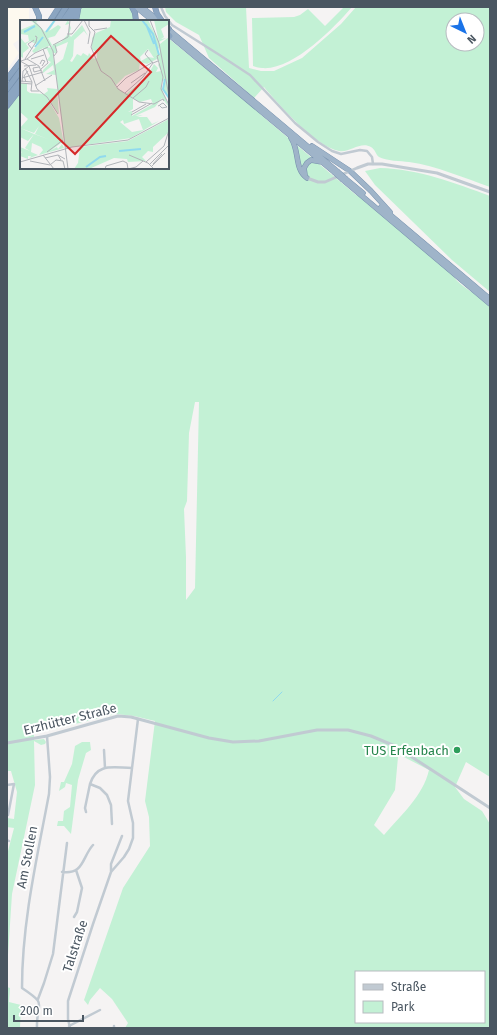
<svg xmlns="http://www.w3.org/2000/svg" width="497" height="1035" font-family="'Fira Sans',sans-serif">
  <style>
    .commercial { fill: #fdf9ef }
    .green { fill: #c3f1d5; fill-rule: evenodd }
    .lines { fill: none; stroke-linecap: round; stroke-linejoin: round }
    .stream { stroke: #90daee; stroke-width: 1 }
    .trunk-casing { stroke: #7690ad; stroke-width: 5.5 }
    .motorway-casing { stroke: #7690ad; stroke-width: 6 }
    .minor { stroke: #c1cad2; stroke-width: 2.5 }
    .tertiary { stroke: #c1cad2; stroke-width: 3 }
    .trunk { stroke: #9fb4c9; stroke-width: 4.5 }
    .motorway { stroke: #8ba5c1; stroke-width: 5 }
    .trunk-bridge-casing { stroke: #7690ad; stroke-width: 5.5; stroke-linecap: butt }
    .trunk-bridge { stroke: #9fb4c9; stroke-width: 4.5 }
    .leisure-dot { fill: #2e9e5b; stroke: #fff; stroke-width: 1.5 }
    .labels { text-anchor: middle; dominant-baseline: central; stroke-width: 4; stroke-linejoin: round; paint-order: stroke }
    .street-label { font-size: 13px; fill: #4a5661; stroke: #fff }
    .leisure-label { font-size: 13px; fill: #27864d; stroke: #fff; text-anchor: end }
    .inset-river { fill: none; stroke: #90daee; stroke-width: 2 }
    .inset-road { fill: none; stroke: #b1b4b9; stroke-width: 1 }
    .view { fill: #d62828; fill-opacity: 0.15; stroke: #d62828; stroke-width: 2 }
    .inset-edge { fill: none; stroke: #4a5661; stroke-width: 2 }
  </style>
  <rect width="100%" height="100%" fill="#f5f3f3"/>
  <path class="commercial" d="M 7,7 L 29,7 L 29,21 L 21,21 L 21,38 L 13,44 L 19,53 L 7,70 Z"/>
  <path class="green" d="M 82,7 L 130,7 L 133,12 L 134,21 L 77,21 L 80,11 Z
    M 165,7 L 246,7 L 249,68 L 261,71 L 274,71 L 302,58 L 341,24 L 356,7 L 490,7 L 490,187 C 464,178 437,166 409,162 C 401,161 386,161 379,157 C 376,155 375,149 371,147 C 360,141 350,153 339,151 C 316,147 279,105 264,87 L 254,98 L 209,58 L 199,35 L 176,22 L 166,12 ZM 453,20 L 477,20 L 477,44 L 453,44 Z
    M 344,7 L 352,7 C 334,28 292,71 262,68 C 259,68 256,67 253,66 L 252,18 L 294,17 L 300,15 L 308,9 L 325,26 Z
    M 168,38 L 258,111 L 261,115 L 356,195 L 361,197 L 452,274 C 457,283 468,290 477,295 C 482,298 486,303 490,306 L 490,777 L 466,762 L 455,787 L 464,799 L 482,811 L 490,824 L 490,1028 L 125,1028 L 128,1023 L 112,999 L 100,988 L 90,1000 L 88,1005 L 84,1000 L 123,888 L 150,846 L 149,817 L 145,801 L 155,721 L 134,716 L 116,714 L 34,734 L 34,740 L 44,739 L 46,742 L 45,744 L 41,745 L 34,741 L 35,785 L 12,894 L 7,970 L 7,855 L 14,828 L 7,827 L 7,818 L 14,819 L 17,792 L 11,771 L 7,771 L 7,109 L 21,92 L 21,168 L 168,168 ZM 195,402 L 199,402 L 195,588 L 186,600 L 186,557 L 184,509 L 187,501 L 189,433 ZM 402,756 L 429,770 C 423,796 401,815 384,835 L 374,825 L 395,790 L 398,757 ZM 356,972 L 484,972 L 484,1022 L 356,1022 Z
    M 380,168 C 418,169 455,183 490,196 L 490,292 L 452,260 L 375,185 L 365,171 Z
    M 82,742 L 90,742 L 91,750 L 86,753 L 78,780 L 71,834 L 64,826 L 57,826 L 58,821 L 63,821 L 64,811 L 70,807 L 72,785 L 66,783 L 65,787 L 59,791 L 61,782 L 64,782 L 72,764 L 75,746 Z
    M 7,987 L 10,988 L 9,1002 L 21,1005 L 20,1028 L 7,1028 Z"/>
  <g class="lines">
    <path class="stream" d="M 273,701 L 282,692"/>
    <g class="trunk-casing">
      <path id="trunk" d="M 136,7 L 153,21
        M 142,7 L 159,21
        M 168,29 L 337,171
        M 168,34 L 334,172
        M 291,138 C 300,151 294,169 307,178
        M 312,146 L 350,171 L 371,191 L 390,212
        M 305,175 L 304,168 L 307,163 L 311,160 L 322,162
        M 346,179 L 363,193
        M 343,180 L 490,304
        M 381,207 L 490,299"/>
    </g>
    <g class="motorway-casing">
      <path id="motorway" d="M 35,7 L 39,16 L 39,21
        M 132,7 L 135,13 L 136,21
        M 155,7 L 157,14 L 162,21
        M 50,21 L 59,7
        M 57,21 L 66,7
        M 63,21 L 73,7
        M 69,21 L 79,7
        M 76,21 L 78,10
        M 168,28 L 169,29
        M 168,34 L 170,36
        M 7,79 L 21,61
        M 7,89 L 21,70
        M 7,98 L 21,80
        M 7,106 L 21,88"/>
    </g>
    <path class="minor" d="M 161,7 L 165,16 L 172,25 L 218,54 L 250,75 L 295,123 L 318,142 L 332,151 L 341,154 L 360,150 L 367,151 L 372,157 L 373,164
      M 104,750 L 105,768
      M 7,785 L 14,784 L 8,815
      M 86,812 L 85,808 L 90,784
      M 112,824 L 111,805 L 107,795 L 100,788 L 90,784 C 97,762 114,768 132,768
      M 7,840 L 9,841
      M 111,871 L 111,864 L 122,836
      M 62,872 C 84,875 82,857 93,845
      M 74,917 L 77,912 L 82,888 L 76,870
      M 38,999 L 44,983 L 53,954 L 67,843
      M 69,1026 L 100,1010
      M 37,1028 C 36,1001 49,1006 22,988 C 22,922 37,858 49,794 L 50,777 L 47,736
      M 70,1028 L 68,1019 L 68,1001 L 93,924 L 111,872 L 124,857 L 129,849 L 133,838 L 133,823 L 128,801 L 138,719
      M 114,1028 L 114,1026"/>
    <path class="tertiary" d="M 307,178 L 318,182 L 325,182 L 357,168 L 368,164 L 382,164 L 437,173 L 490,192
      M 7,743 L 47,736 L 118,716 L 131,717 L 209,738 L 233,742 L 259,741 L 317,730 L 348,730 L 371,736 L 395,746 L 490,808"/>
    <use href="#trunk" class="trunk"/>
    <use href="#motorway" class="motorway"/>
    <g class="trunk-bridge-casing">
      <path id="trunk-bridge" d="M 337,171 L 346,179
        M 334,172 L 343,180"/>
    </g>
    <use href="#trunk-bridge" class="trunk-bridge"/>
  </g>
  <circle class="leisure-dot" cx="457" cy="750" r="4"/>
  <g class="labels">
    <g class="street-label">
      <text transform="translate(70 719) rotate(-14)">Erzhütter Straße</text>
      <text transform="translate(27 857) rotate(-79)">Am Stollen</text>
      <text transform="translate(75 946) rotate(-72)">Talstraße</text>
    </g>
    <g class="leisure-label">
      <text x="449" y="750">TUS Erfenbach</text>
    </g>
  </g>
  <g transform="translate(20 20)">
    <rect width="149" height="149" fill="#f5f3f3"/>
    <path d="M 10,0 L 19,0 L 16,2 L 25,12 L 36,0 L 29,11 L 38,5 L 41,7 L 35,16 L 28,18 L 32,25 L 41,22 L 49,13 L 49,4 L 45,5 L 48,0 L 51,8 L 49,14 L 51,17 L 62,5 L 68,16 L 64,11 L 54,20 L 53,36 L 50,41 L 52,42 L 57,34 L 61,36 L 63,33 L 68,36 L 69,33 L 74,39 L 77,38 L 77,33 L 72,29 L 72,18 L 76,13 L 90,7 L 91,0 L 128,0 L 139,22 L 140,33 L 139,28 L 137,30 L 140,35 L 140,24 L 149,17 L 149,78 L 143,69 L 144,61 L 142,60 L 141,67 L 149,87 L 142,78 L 135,87 L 115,96 L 123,95 L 117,97 L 127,97 L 132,104 L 139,101 L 111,118 L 45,128 L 35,45 L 43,39 L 48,22 L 36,27 L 37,33 L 34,36 L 36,42 L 34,36 L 37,33 L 33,33 L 31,26 L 37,24 L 26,27 L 32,28 L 36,55 L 26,54 L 34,50 L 33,45 L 23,53 L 23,50 L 31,42 L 27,40 L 30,36 L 27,29 L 23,29 L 25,27 L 14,33 L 12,31 L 18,25 L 10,21 L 6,24 L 9,28 L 3,33 L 3,38 L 0,36 L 0,17 L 5,23 L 9,21 L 8,15 L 0,14 L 0,10 L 15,4 ZM 128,29 L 134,38 L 128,37 L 121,41 L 120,37 ZM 137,39 L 140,42 L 138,45 L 141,51 L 136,52 L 138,48 L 134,44 L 127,57 L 106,74 L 95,66 L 105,56 L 121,49 L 119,49 L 120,42 L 127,44 ZM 113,79 L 120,82 L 131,79 L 133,84 L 112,96 L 112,91 L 108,92 L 113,89 ZM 119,99 L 123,110 L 112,112 L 100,102 L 103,100 L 104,104 ZM 134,0 L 149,0 L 149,4 L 141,9 L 144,17 L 141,19 L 146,18 L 139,22 ZM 0,63 L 7,64 L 7,71 L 10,73 L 24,74 L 28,71 L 27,68 L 37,69 L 39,94 L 27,78 L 39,98 L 44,124 L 41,123 L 30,131 L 37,127 L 38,129 L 42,124 L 44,128 L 19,135 L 23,130 L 21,127 L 12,123 L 11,132 L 18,135 L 10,138 L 11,136 L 8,136 L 8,139 L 0,136 L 2,131 L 0,134 L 0,127 L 10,131 L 5,128 L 14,114 L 28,119 L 15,114 L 19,106 L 14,113 L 0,108 L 8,99 L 0,92 ZM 149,99 L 149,112 L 133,127 L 133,132 L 128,131 L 122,137 L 126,141 L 108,142 L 107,139 L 94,138 L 69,149 L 54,149 L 58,143 L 60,127 L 108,121 ZM 0,108 L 14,114 L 8,121 L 0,117 Z" fill="#c3f1d5" fill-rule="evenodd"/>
    <path class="inset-river" d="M 122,0 L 133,14 L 139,35M 126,4 L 134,24M 4,12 L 15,6M 26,12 L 35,0M 15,27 L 23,17M 145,59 L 143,69 L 149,78M 99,131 L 121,129M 66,147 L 80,137 L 86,136"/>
    <path class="inset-road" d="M 12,0 L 21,8 L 33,31 L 48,149M 64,0 L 70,12 L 68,24M 69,0 L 69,6 L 75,12 L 71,27 L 81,51 L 91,58 L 98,69 L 119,82 L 134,84 L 143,79 L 144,81M 130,0 L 139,23 L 149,76M 74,10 L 87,8M 47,14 L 52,14 L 63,0M 33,25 L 48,17 L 50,0M 12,29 L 8,24 L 14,20M 128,30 L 125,34 L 133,43M 139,35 L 137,36 L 143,57 L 141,69 L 149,85M 34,36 L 37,32 L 35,25M 5,39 L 16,22 L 17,17 L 15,16M 7,39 L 15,33 L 28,27M 11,39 L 24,35M 0,41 L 9,46 L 17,69 L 27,77 L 38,94M 1,41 L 7,39 L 19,46 L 25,61M 20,44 L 22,40 L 25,41 L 22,46M 4,46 L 16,45M 19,47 L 13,48 L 14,52 L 22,50M 5,48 L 12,62M 21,49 L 28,43 L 23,29M 2,58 L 23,52M 0,61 L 12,62M 2,62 L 3,51 L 9,46M 6,62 L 4,56 L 8,51M 12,62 L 11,71 L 19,71M 0,63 L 12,64M 111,63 L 125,53M 15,66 L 32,55M 97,67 L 106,58 L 133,42M 105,73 L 123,57 L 133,43 L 138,41M 113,78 L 126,67 L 129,61M 138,86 L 140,85 L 141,84 L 143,83 L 147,87 L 142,88 L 139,85M 112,92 L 126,84M 111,95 L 132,83M 27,132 L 43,120M 23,135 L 34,149M 109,135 L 128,143 L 134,149M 25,138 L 38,135M 41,140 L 38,135 L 45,139M 10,141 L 30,145 L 36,140 L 43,141 L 45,149M 0,142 L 52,127 L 108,120 L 149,98M 126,142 L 144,126 L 149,110M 130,144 L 149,125M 133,144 L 142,134M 132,146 L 145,133M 85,149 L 86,146 L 103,141 L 107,143 L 108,149M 108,149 L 116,147 L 123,141"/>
    <path class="view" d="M 91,16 L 131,52 L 55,134 L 16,97 Z"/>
    <rect width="149" height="149" class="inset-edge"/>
  </g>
  <rect width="497" height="1035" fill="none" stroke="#4a5661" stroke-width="16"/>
  <rect x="355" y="971" width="130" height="52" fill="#ffffff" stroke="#b7bbc0"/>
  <rect x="363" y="984" width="20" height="6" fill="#c1cad2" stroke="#b7bbc0"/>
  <text x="391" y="991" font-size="12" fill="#4a5661">Straße</text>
  <rect x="363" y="1001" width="20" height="12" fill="#c3f1d5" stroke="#b7bbc0"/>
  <text x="391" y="1011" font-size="12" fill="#4a5661">Park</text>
  <g transform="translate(465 32) rotate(137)"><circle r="19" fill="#ffffff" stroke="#b7bbc0"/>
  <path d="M0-3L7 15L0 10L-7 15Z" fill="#1a73e8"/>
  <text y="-6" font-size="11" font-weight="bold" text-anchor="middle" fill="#4a5661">N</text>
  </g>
  <path d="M14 1015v6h69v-6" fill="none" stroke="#4a5661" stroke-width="2"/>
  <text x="20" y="1015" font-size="12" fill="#4a5661" stroke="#ffffff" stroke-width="3" paint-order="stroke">200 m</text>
</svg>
